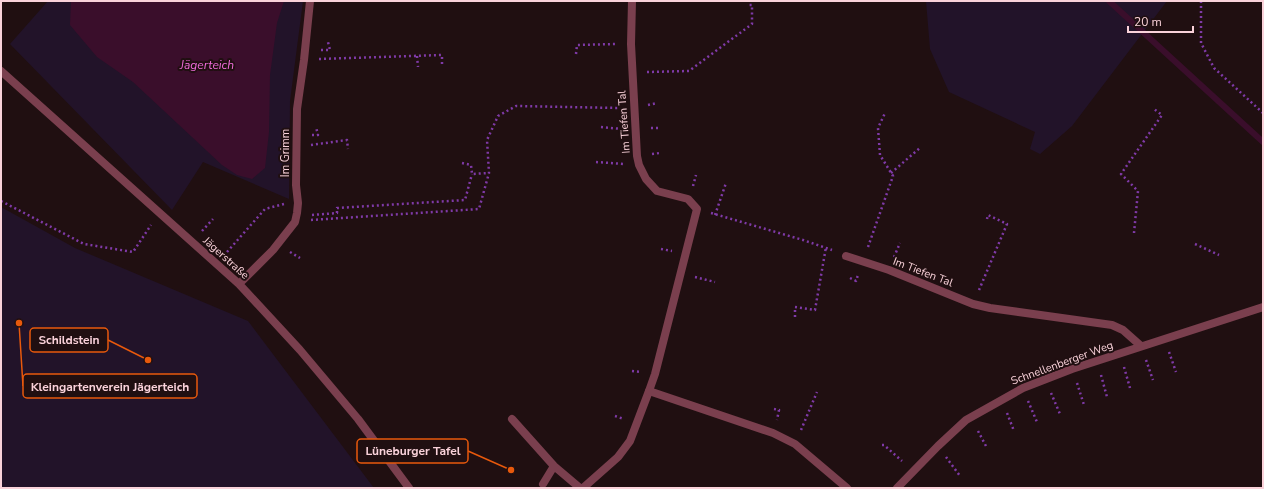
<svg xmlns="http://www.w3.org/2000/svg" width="1264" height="489" font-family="'Nunito Sans',sans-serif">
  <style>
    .green { fill: #221329 }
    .water { fill: #3a0e2b }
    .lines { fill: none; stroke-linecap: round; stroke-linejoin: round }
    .stream { stroke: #3a0e2b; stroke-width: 6 }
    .path { stroke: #7f3aa7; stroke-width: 2.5; stroke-dasharray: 2 3; stroke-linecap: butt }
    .lane { stroke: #7a3f4e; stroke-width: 8 }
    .street { stroke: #7a3f4e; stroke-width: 8 }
    .labels { text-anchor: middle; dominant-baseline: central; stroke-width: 4; stroke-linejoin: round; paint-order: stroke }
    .street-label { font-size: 11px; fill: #fad2da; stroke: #200f11 }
    .water-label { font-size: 12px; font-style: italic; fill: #f06bdb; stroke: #200f11 }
    .leader { fill: none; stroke: #e8590c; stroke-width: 1.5 }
    .callout-dot { fill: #e8590c; stroke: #200f11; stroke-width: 1.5 }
    .callout { fill: #200f11; stroke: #e8590c; stroke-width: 1.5 }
    .callout-label { font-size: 12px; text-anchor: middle; font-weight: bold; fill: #fad2da }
  </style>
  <rect width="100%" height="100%" fill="#200f11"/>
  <path class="green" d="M 48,1 L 303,1 L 290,101 L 289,199 L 203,162 L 172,210 L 10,44 Z
    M 926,1 L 1167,1 L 1072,126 L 1040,154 L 1030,149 L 1035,132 L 949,92 L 930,49 Z
    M 1,207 L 75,248 L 248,321 L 374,488 L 1,488 Z"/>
  <path class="water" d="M 71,1 L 284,1 L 277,23 L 270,75 L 269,132 L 265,168 L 252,179 L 237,175 L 222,165 L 133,82 L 97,57 L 70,25 Z"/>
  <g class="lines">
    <path class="stream" d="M 1109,1 L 1263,142"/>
    <path class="path" d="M 1201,1 L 1201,43 L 1214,68 L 1263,113
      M 321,50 L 330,50 L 328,42
      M 576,54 L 577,45 L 617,44
      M 417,56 L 418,67
      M 319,59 L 442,55 L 442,66
      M 647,72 L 689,71 L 752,24 L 752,5 L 748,5
      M 648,105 L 657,103
      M 601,127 L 622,129
      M 651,128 L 658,128
      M 312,135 L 318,135 L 316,127
      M 311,145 L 347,140 L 348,149
      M 652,154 L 660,153
      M 596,162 L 624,164
      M 462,163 L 471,165 L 472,174 L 489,173
      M 891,173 L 921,147
      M 693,186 L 696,175
      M 1,201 L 84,244 L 133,252 L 151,225
      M 711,213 L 803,240 L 832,250
      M 312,215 L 337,213 L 337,208 L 465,200 L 472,174
      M 715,215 L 726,183
      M 311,220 L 479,209 L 489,173 L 487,140 L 498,116 L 516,106 L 619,108
      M 202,231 L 213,219
      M 1134,233 L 1138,191 L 1121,174 L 1162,115 L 1154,109
      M 1195,244 L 1219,255
      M 868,247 L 893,176 L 880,155 L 878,128 L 885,113
      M 661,249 L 672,251
      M 227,252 L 265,209 L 284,204
      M 290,252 L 300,258
      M 894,257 L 900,243
      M 695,277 L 715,282
      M 850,278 L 856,281 L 858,275
      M 979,290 L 1007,224 L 988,215 L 987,219
      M 795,317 L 795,307 L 815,310 L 826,247
      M 1169,352 L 1176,372
      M 1146,360 L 1153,380
      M 1124,367 L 1130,388
      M 632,371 L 641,372
      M 1101,375 L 1107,397
      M 1077,383 L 1084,405
      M 1051,393 L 1060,414
      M 1028,401 L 1037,422
      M 774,409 L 779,410 L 777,420
      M 1007,413 L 1014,431
      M 615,416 L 624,419
      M 801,430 L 817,392
      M 978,431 L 987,448
      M 882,445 L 884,445 L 902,461
      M 946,457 L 960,476"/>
    <path class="lane" d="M 512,419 L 554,466 L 580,488
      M 543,484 L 554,466
      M 583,488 L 618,457 L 630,441 L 649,391"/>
    <path class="street" d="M 632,1 L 631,44 L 637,156 L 639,165 L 646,179 L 657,191 L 688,199 L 697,209 L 655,374 L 649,391 L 773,433 L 795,444 L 847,488
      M 1,71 L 239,284 L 300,350 L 358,419 L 409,488
      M 846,256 L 889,270 L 973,304 L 990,308 L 1112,325 L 1123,330 L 1141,346
      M 239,284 L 273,250 L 295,222 L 297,213 L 298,203 L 296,185 L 297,109 L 304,60 L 310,1
      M 897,488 L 938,446 L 966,420 L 1023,388 L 1072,369 L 1263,307"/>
  </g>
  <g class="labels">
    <g class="street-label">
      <text transform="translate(624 122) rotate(-94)">Im Tiefen Tal</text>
      <text transform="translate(285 153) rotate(-90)">Im Grimm</text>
      <text transform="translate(226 258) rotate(42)">Jägerstraße</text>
      <text transform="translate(923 272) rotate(21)">Im Tiefen Tal</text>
      <text transform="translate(1062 363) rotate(-20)">Schnellenberger Weg</text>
    </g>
    <g class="water-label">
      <text x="207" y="65">Jägerteich</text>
    </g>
  </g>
  <path class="leader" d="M148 360L108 340M19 323L23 386M511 470L468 451"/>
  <g class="callout-dot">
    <circle cx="148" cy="360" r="4"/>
    <circle cx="19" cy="323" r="4"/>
    <circle cx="511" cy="470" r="4"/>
  </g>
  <g class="callout">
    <rect x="30" y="328" width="78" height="24" rx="4"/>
    <rect x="23" y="374" width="174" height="24" rx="4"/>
    <rect x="357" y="439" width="111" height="24" rx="4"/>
  </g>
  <g class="callout-label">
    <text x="69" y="344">Schildstein</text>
    <text x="110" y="391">Kleingartenverein Jägerteich</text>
    <text x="413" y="455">Lüneburger Tafel</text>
  </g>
  <rect width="1264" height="489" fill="none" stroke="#fad2da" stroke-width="4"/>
  <path d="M1128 26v6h65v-6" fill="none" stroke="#fad2da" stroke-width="2"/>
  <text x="1134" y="26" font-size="12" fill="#fad2da" stroke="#200f11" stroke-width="3" paint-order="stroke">20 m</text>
</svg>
